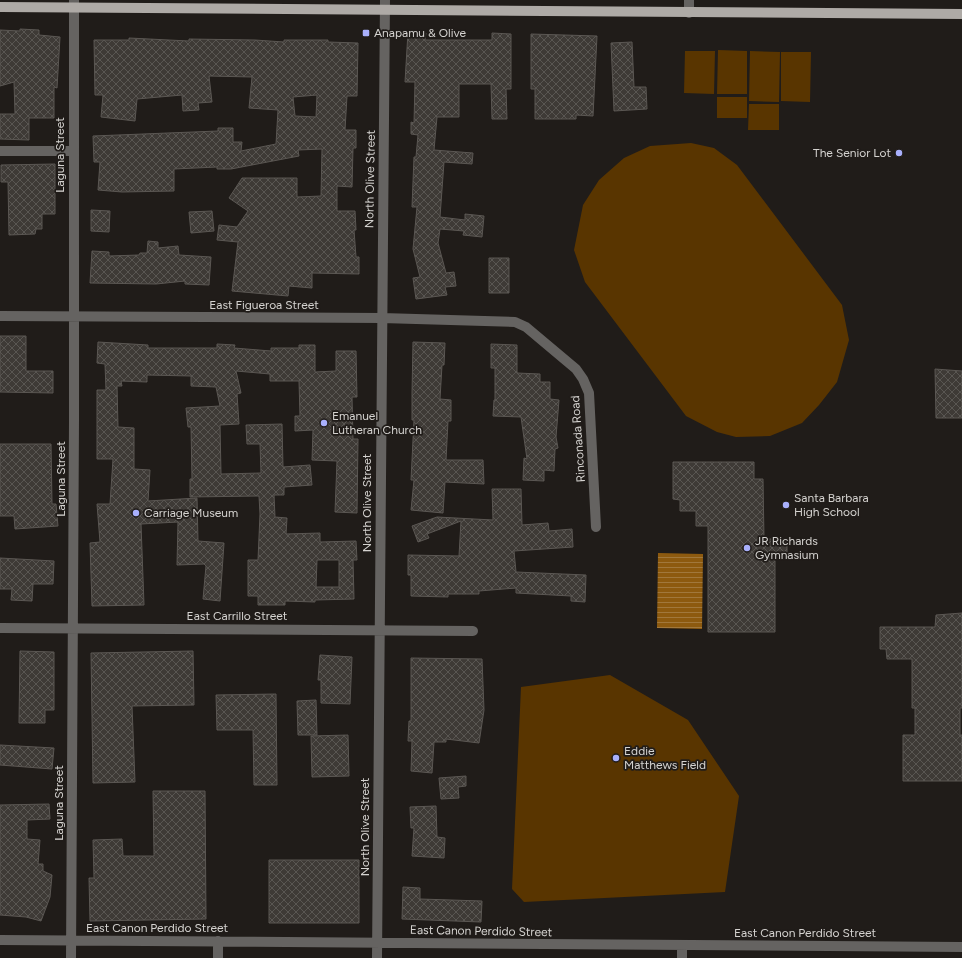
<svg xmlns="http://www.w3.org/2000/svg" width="962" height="958" font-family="Figtree,sans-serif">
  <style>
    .park { fill: #593500 }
    .water { fill: url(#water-rules) }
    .building { fill: url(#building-cross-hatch); stroke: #5b5753; fill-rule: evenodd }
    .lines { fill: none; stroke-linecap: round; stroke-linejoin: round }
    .minor { stroke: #656361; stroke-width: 10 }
    .major { stroke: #aeaaa6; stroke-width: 10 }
    .poi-dot { fill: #a9b0fc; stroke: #201c19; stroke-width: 1.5 }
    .labels { text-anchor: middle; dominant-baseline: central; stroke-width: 3.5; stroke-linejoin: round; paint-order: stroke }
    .poi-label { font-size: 12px; fill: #d5d3d0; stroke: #201c19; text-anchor: start }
    .street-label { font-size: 12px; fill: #d5d3d0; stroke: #201c19 }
  </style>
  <defs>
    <pattern id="water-rules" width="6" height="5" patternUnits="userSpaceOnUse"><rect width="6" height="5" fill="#8d5a0f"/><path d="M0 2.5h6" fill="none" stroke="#a1783c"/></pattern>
    <pattern id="building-cross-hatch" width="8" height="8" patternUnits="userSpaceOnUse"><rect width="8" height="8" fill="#3e3a36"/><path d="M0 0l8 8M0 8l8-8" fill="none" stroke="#595652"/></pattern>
  </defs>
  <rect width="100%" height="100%" fill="#201c19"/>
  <path class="park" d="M 718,50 L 747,51 L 747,94 L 717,94 Z
    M 685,51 L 715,51 L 714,94 L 684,93 Z
    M 750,51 L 780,52 L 779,102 L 749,101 Z
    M 781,52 L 811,52 L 810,102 L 781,101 Z
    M 717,97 L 747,97 L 747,118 L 717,118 Z
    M 749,104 L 779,104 L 779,130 L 748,130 Z
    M 691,143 L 714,148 L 737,165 L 842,305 L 849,340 L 837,382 L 819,405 L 802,423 L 770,436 L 736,437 L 717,432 L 686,416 L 585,282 L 574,250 L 583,205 L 599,180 L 624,158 L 650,146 Z
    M 610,675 L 688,720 L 739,796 L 725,892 L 524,902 L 512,889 L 521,687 Z"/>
  <path class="water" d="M 658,553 L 703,554 L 702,629 L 657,628 Z"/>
  <path class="building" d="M 20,29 L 39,30 L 39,35 L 60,37 L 57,88 L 54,87 L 54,118 L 29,118 L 29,140 L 0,139 L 0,114 L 15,114 L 14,82 L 0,86 L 0,30 L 20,31 Z
    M 408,32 L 426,33 L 425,40 L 492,40 L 492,33 L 511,34 L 511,89 L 506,89 L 507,119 L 492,119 L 491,84 L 459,84 L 459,117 L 437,117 L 434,150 L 473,153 L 472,164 L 444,162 L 440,217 L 465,220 L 465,214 L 484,216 L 482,237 L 463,235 L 464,231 L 440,229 L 438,243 L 446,273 L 454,272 L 456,286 L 445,287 L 447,295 L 416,299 L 413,278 L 420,277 L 413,249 L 417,207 L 412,207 L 414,157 L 416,157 L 418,135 L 411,134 L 411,122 L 414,123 L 415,82 L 405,82 Z
    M 531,34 L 597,36 L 593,116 L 576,115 L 576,119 L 535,119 L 535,89 L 531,89 Z
    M 129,38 L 189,41 L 189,39 L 255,40 L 284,42 L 284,40 L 328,40 L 328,42 L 358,43 L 357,96 L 347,96 L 345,130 L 356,130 L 356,148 L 353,148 L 352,187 L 337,186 L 337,211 L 355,211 L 356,230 L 354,230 L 356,257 L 359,257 L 359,274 L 312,273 L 312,288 L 289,286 L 288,296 L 232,291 L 238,242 L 217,240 L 219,225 L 237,227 L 248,211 L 229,198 L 242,178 L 297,178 L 297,197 L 321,196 L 322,149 L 298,150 L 299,156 L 231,169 L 217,169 L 217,167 L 174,169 L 174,191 L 122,192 L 98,190 L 100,162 L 94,162 L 93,136 L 218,131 L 218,128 L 233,128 L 233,142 L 242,142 L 241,151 L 276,144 L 278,110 L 249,108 L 252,77 L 209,76 L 212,102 L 198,103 L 199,110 L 183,111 L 182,95 L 137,99 L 135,121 L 101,117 L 103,95 L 95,95 L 94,40 L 129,40 ZM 317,95 L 316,117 L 295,116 L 293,97 Z
    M 632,42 L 634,87 L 646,87 L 647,109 L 614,111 L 611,43 Z
    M 55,164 L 55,214 L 42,214 L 42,229 L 36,229 L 35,234 L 9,235 L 8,182 L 1,182 L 1,165 Z
    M 91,210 L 110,211 L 109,232 L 91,231 Z
    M 212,211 L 214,231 L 191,233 L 189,212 Z
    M 148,241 L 158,242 L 158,248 L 178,246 L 179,255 L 211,257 L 209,285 L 185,284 L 185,281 L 156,284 L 90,283 L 92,251 L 109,252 L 109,256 L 139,255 L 140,253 L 147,253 Z
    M 489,258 L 509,258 L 509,293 L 489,293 Z
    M 0,336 L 26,336 L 26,371 L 53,371 L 53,393 L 0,392 Z
    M 98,342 L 148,345 L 148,348 L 217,348 L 217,344 L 235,345 L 234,348 L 271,351 L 271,348 L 299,348 L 299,345 L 315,345 L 315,372 L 336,371 L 336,351 L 356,351 L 357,397 L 352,397 L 353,439 L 358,439 L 357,513 L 335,512 L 337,461 L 312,460 L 313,430 L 295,431 L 295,416 L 300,416 L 299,381 L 270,381 L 270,374 L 236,371 L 241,393 L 237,394 L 239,424 L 220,425 L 221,474 L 261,473 L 260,444 L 247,444 L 246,425 L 282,424 L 283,467 L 310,465 L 312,485 L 284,487 L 284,495 L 274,495 L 275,517 L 287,518 L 286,534 L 320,533 L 320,542 L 356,541 L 357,560 L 353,560 L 354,599 L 315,600 L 315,602 L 285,601 L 285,605 L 258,605 L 258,596 L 248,596 L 248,560 L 258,560 L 260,514 L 259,496 L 190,497 L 190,479 L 192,479 L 191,427 L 188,427 L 186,408 L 220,406 L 216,387 L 191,386 L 191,376 L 147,375 L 147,382 L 121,381 L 122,386 L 117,386 L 118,427 L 134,428 L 134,469 L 150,470 L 148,501 L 197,498 L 198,541 L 224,543 L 220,601 L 203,599 L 206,566 L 204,564 L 177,565 L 178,522 L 141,524 L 144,605 L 92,606 L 90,543 L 100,542 L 97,504 L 110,504 L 113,459 L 97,459 L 97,390 L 106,390 L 105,364 L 97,363 ZM 317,560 L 339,560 L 339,587 L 316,587 Z
    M 413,342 L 445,343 L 444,365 L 442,365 L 440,399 L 451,400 L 451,421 L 448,421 L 446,460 L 483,460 L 484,484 L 445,482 L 443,513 L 411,510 L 414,480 L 411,480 L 414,420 L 412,420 L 412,393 Z
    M 491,344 L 517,345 L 517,373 L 540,374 L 540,382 L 550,382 L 550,399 L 559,400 L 556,437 L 558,448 L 555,449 L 554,471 L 544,470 L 544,481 L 523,480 L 524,458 L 527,459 L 521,417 L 493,416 L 494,400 L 495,400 L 495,368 L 491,368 Z
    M 935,369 L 962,371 L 962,418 L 936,418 Z
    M 0,444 L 51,444 L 52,504 L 56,504 L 58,526 L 15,529 L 14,516 L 0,516 Z
    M 673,462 L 754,462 L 754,479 L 763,479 L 764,539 L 787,539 L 787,557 L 775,557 L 775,632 L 708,632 L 708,526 L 696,526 L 696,511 L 680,511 L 680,500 L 673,499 Z
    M 492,489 L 521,489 L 522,525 L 548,523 L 549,531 L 572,529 L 573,547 L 514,551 L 516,572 L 586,575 L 585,602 L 571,601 L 571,596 L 516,593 L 516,588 L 479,591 L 479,594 L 448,594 L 448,597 L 411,596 L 411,575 L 408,575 L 408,555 L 459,556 L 461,521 L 427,534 L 429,538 L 418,542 L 412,526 L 437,517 L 493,520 Z
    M 0,558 L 54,561 L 53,584 L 33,584 L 32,601 L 11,600 L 12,589 L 0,589 Z
    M 962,613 L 962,708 L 960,708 L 960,735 L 962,735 L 962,781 L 903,781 L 903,735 L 915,735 L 915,708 L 912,708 L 912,659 L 887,659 L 886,649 L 880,649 L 880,627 L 935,627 L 936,615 Z
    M 20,651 L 54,652 L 54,710 L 45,710 L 45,723 L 19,723 Z
    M 193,651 L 194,705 L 132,706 L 135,782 L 93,783 L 91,653 Z
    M 320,655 L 352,657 L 350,704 L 321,703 L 321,680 L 318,680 Z
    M 411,658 L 482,659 L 484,710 L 479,743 L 446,739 L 446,742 L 434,742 L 432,773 L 411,771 L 412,741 L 408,741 L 409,721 L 411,721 Z
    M 276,694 L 277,785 L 254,785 L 253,730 L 217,730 L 216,695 Z
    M 316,700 L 317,735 L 298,735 L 297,701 Z
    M 348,735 L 349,776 L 312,777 L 311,736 Z
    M 0,745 L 54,748 L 52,769 L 0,765 Z
    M 466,776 L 466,786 L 458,787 L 459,798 L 441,799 L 439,778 Z
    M 153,791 L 205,791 L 206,919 L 90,921 L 89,878 L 94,878 L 93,840 L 122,839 L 123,856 L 154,856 Z
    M 49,804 L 50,819 L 27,820 L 27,839 L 40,840 L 38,864 L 43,864 L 43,871 L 52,875 L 50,897 L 41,921 L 26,917 L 0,915 L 0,805 Z
    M 436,806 L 437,837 L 445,838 L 444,858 L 412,856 L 414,828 L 411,828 L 410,807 Z
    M 269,860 L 359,860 L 359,923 L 269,923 Z
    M 403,887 L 420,888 L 420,899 L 482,901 L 481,922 L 402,919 Z"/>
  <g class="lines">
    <path class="minor" d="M 689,13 L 689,0
      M 0,151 L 73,151
      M 0,316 L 382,318 L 515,322 L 526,327 L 576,369 L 583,379 L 589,393 L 596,527
      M 0,628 L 473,631
      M 0,940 L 962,947
      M 71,958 L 74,421 L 74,0
      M 218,958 L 218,941
      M 377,958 L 385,0
      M 682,958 L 682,945"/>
    <path class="major" d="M 0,7 L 962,14"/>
  </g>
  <g class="poi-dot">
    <rect x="362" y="29" width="8" height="8" rx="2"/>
    <circle cx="899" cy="153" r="4"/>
    <circle cx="324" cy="423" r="4"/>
    <circle cx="786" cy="505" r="4"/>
    <circle cx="136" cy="513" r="4"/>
    <circle cx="747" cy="548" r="4"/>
    <circle cx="616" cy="758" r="4"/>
  </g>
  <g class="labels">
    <g class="poi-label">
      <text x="374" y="33">Anapamu &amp; Olive</text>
      <text x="891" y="153" text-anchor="end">The Senior Lot</text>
      <text x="332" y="416">Emanuel<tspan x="332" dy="14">Lutheran Church</tspan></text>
      <text x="794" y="498">Santa Barbara<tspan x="794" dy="14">High School</tspan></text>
      <text x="144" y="513">Carriage Museum</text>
      <text x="755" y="541">JR Richards<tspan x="755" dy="14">Gymnasium</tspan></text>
      <text x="624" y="751">Eddie<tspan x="624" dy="14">Matthews Field</tspan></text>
    </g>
    <g class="street-label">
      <text transform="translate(60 155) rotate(-90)">Laguna Street</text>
      <text transform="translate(370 179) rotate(-89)">North Olive Street</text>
      <text x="264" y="305">East Figueroa Street</text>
      <text transform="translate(578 439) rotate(-94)">Rinconada Road</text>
      <text transform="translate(61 479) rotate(-90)">Laguna Street</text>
      <text transform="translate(367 503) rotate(-90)">North Olive Street</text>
      <text x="237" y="616">East Carrillo Street</text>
      <text transform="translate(59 803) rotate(-90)">Laguna Street</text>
      <text transform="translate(365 827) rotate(-90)">North Olive Street</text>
      <text x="157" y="928">East Canon Perdido Street</text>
      <text transform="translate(481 931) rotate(1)">East Canon Perdido Street</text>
      <text x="805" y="933">East Canon Perdido Street</text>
    </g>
  </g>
</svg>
